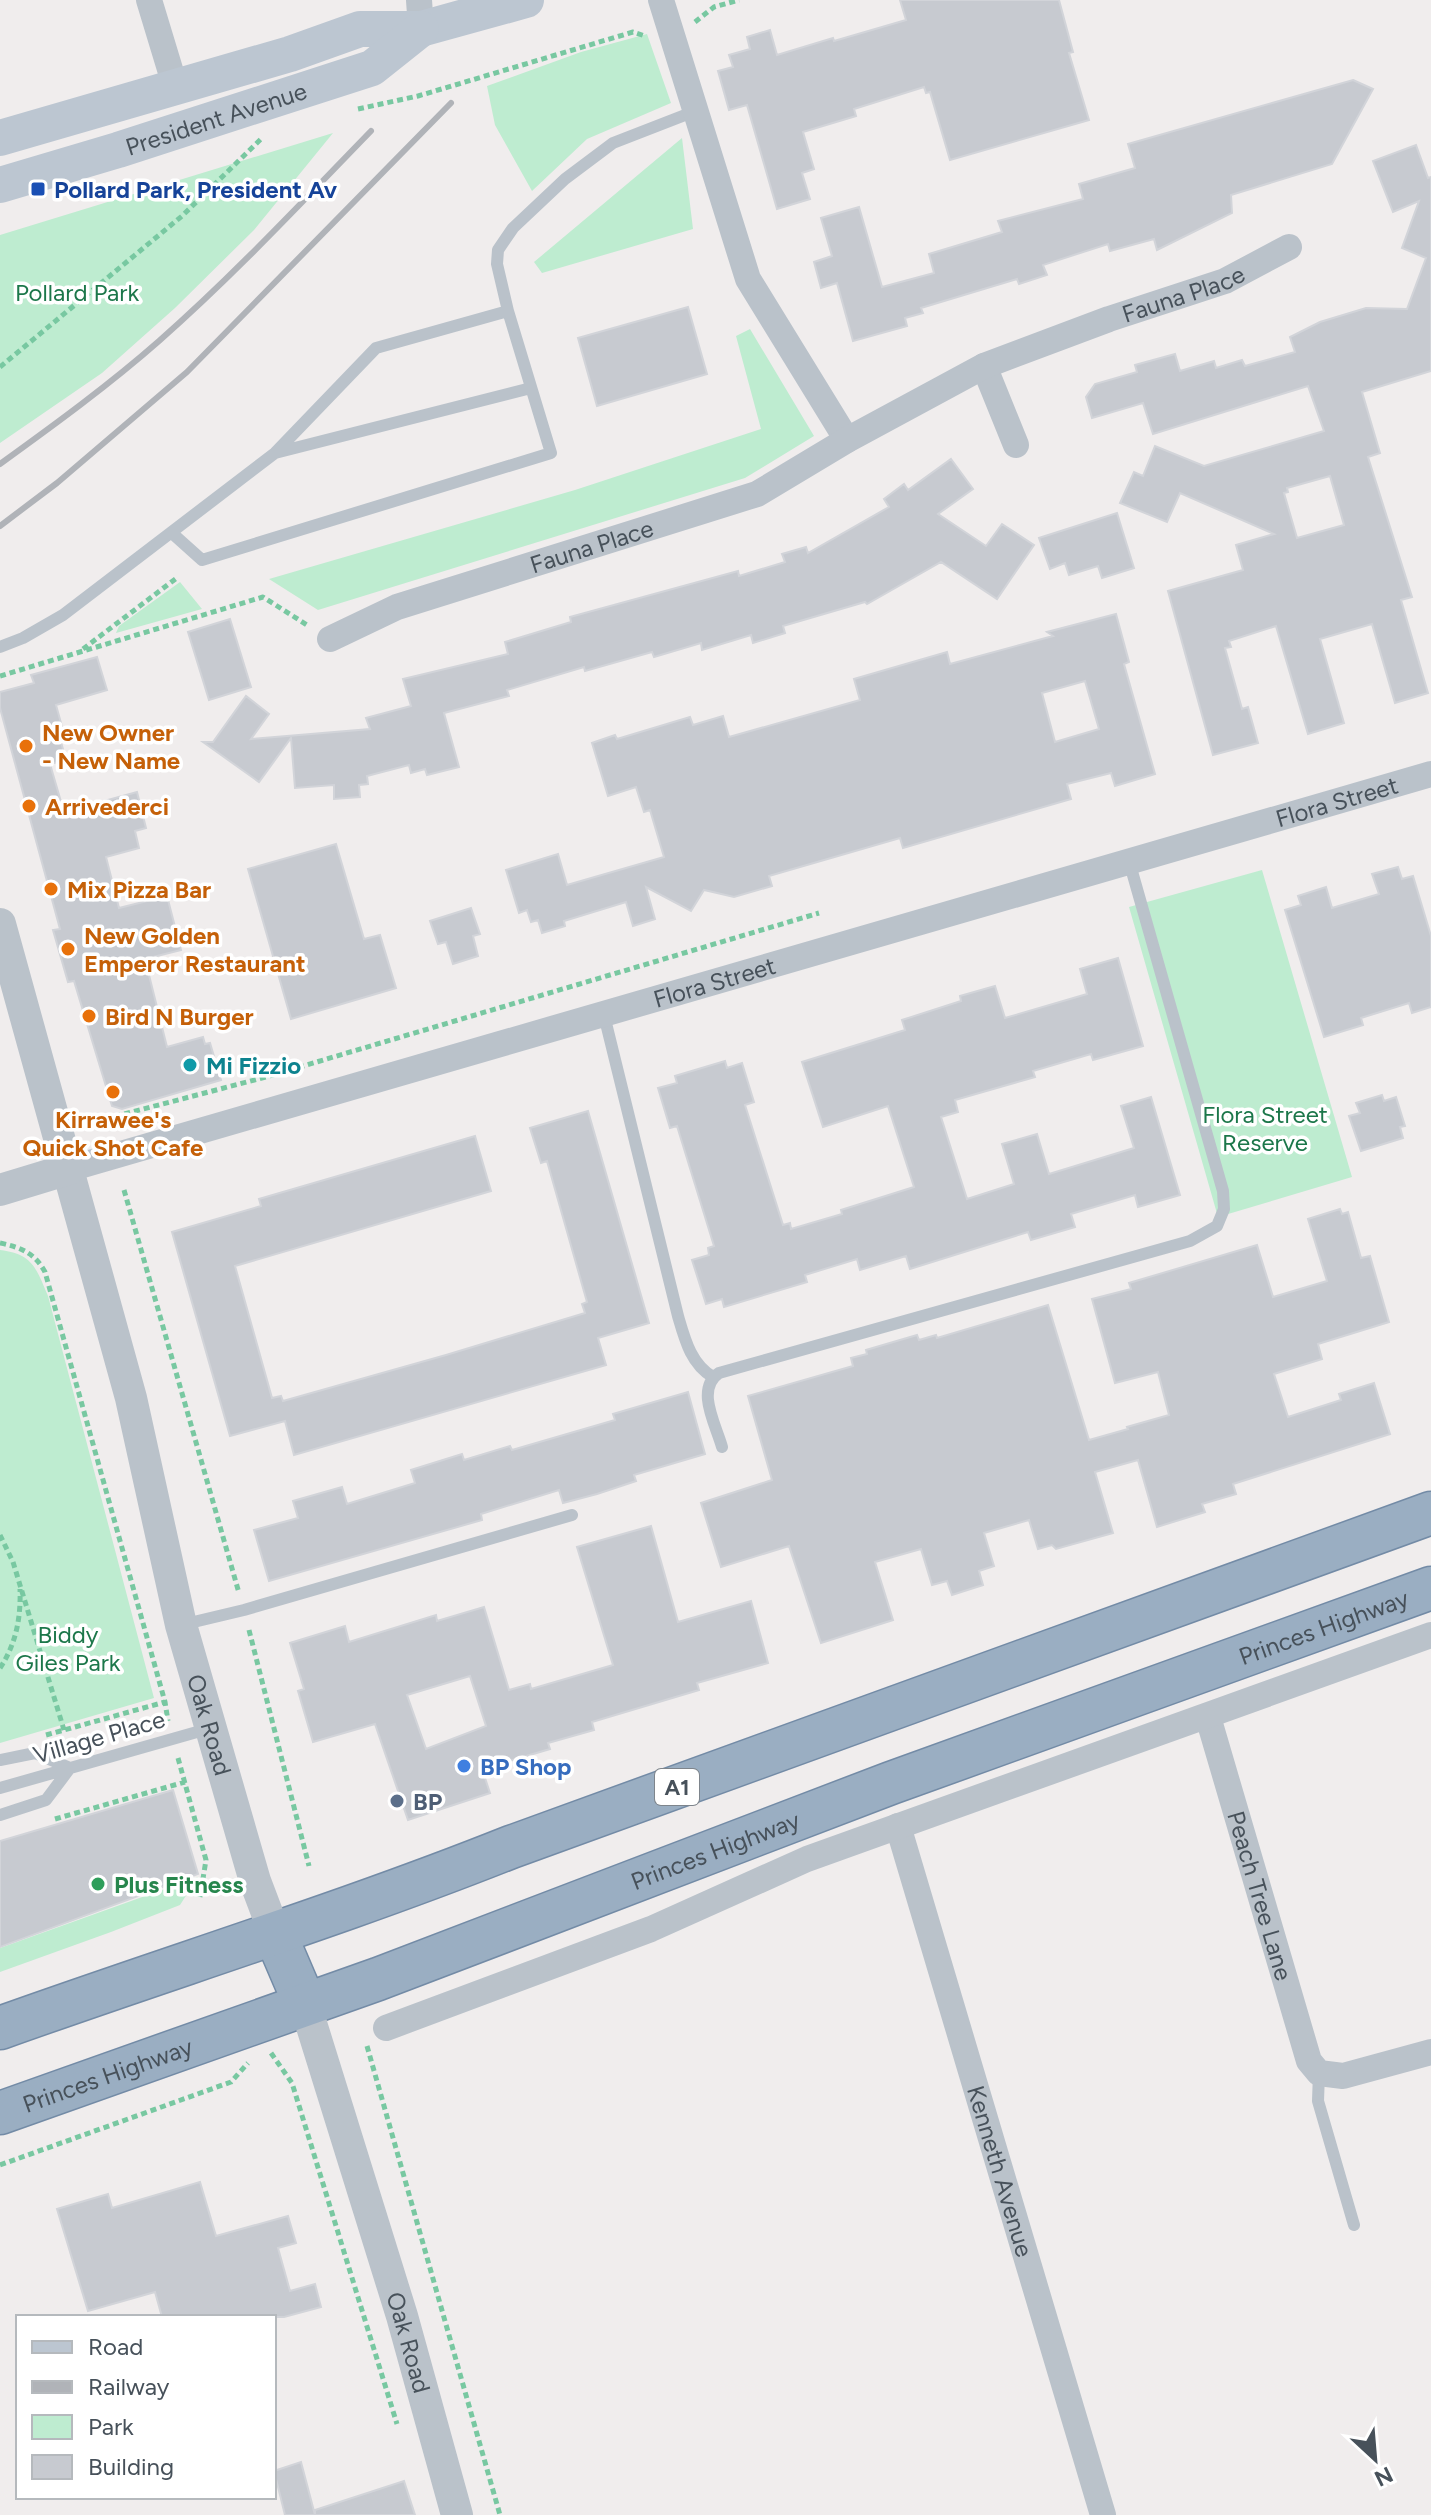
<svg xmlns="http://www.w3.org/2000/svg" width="1431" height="2515" font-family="Figtree,sans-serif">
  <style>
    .green { fill: #beecd0 }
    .building { fill: #c7cad0; stroke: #d2d4d9; stroke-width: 2; fill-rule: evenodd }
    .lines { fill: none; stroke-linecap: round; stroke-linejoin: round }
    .trunk-casing { stroke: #738ba6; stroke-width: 45 }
    .path { stroke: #78c8a1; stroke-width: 5; stroke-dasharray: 6 4; stroke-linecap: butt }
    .service { stroke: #bac2ca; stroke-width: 12 }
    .minor { stroke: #bac2ca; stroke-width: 26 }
    .tertiary { stroke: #bac2ca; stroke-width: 32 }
    .secondary { stroke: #bcc6d1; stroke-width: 36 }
    .trunk { stroke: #9aaec2; stroke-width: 42 }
    .rail { stroke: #b0b3b8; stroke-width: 6 }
    .transit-dot { fill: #1a4fb4; stroke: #fff; stroke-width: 3 }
    .food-dot { fill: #e8710a; stroke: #fff; stroke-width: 3 }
    .culture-dot { fill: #0f9aa8; stroke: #fff; stroke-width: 3 }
    .shop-dot { fill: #3f7fe0; stroke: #fff; stroke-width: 3 }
    .service-dot { fill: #5c6f8a; stroke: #fff; stroke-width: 3 }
    .leisure-dot { fill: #2e9e5b; stroke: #fff; stroke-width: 3 }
    .labels { text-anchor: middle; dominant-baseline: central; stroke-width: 7; stroke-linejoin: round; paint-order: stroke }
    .shield { fill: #fff; stroke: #7e858c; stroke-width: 2 }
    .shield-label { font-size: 22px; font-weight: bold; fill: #47515a }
    .street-label { font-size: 24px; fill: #47515a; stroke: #fff }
    .transit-label { font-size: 24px; font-weight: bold; fill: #164399; stroke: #fff; text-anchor: start }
    .park-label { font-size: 24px; fill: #1c774a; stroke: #fff }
    .food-label { font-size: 24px; font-weight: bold; fill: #c56008; stroke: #fff; text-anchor: start }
    .culture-label { font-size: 24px; font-weight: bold; fill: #0d838f; stroke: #fff; text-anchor: start }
    .shop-label { font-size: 24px; font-weight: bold; fill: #366cbe; stroke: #fff; text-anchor: start }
    .service-label { font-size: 24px; font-weight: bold; fill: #4e5e75; stroke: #fff; text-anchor: start }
    .leisure-label { font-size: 24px; font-weight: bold; fill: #27864d; stroke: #fff; text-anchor: start }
  </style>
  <rect width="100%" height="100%" fill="#f0eded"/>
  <path class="green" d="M 647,34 L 671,103 L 587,139 L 532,191 L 495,125 L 487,86 L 581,52 Z
    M 333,133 L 254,230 L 175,308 L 102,373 L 0,443 L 0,235 Z
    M 682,138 L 693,229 L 542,273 L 534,262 Z
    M 750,329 L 814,436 L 745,478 L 318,610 L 269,579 L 575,490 L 761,429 L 736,336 Z
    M 180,582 L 202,609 L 116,633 L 119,626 Z
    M 1262,870 L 1352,1177 L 1218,1217 L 1129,907 Z
    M 0,1250 C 33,1254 36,1268 48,1296 L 154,1698 L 0,1743 Z
    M 198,1877 L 180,1905 L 111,1932 L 0,1972 L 0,1948 Z"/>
  <path class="building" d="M 900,0 L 1059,0 L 1073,52 L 1069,53 L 1089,120 L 950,160 L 930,92 L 926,93 L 924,87 L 854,109 L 856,116 L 803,132 L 814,169 L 802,173 L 810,199 L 777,209 L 747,105 L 729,110 L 718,71 L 733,67 L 729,55 L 750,49 L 747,37 L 770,30 L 777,55 L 833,38 L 834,41 L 906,20 Z
    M 1353,80 L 1373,89 L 1332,164 L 1231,195 L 1232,213 L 1157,250 L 1154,239 L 1110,251 L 1108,244 L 1043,265 L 1047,275 L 1019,284 L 1017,279 L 921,308 L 923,313 L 905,318 L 907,326 L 853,341 L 837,283 L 821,288 L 814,262 L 832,256 L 821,218 L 859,207 L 882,287 L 934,273 L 929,254 L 1002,232 L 998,221 L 1083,199 L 1079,184 L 1135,168 L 1128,144 Z
    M 1416,145 L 1428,178 L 1431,177 L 1431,371 L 1362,392 L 1380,453 L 1368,457 L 1412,597 L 1401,600 L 1428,693 L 1395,703 L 1372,624 L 1320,639 L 1344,723 L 1308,734 L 1276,626 L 1229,641 L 1231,647 L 1225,648 L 1242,709 L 1248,707 L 1258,743 L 1213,755 L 1168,591 L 1243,570 L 1236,545 L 1274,534 L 1180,493 L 1167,522 L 1120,503 L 1134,472 L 1143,476 L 1155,446 L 1204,466 L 1324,431 L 1308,386 L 1153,434 L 1143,403 L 1092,418 L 1086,397 L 1095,384 L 1137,372 L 1135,365 L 1175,354 L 1180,371 L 1214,361 L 1216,368 L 1242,360 L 1245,366 L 1295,352 L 1290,337 L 1320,322 L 1366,308 L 1407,309 L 1426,258 L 1402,248 L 1419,201 L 1393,212 L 1373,161 ZM 1330,476 L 1344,525 L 1297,538 L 1284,493 L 1288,492 L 1287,488 Z
    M 688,307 L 707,374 L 597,406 L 578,338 Z
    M 951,459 L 973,489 L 938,514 L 986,546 L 1002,524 L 1034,545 L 997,599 L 941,562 L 867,604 L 865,602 L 783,626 L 785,633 L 753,643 L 751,635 L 702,650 L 701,643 L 654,657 L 652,652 L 585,671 L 584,667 L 507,690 L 509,696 L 444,713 L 459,767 L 427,775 L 425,769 L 411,773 L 409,765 L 367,776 L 368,784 L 359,785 L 360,797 L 334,799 L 334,785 L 295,788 L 291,738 L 259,782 L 203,742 L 213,742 L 246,696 L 269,714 L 251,739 L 370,729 L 366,718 L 411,706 L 403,679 L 508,654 L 505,642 L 571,622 L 570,617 L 738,571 L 739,576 L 785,562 L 782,554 L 806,547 L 808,553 L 889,507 L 884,499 L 904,484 L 908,490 Z
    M 1117,513 L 1134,568 L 1102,578 L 1098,566 L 1069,575 L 1065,563 L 1050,569 L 1039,538 Z
    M 1116,614 L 1129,662 L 1124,664 L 1155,774 L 1115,786 L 1111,773 L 1067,784 L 1071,799 L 903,848 L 900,838 L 769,876 L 772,886 L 734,897 L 704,890 L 691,911 L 646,887 L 655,919 L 633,926 L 626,902 L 564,921 L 565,926 L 542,933 L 538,920 L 531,922 L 527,910 L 519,913 L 506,870 L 558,854 L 567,885 L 664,857 L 650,810 L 644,812 L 636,787 L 608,796 L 592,743 L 615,735 L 617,739 L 690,717 L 693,725 L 723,716 L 729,737 L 860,700 L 854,679 L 947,652 L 950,664 L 1053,636 L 1047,632 ZM 1085,681 L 1099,729 L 1055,742 L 1042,693 Z
    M 230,619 L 251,687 L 209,700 L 188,632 Z
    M 97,657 L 107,690 L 56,705 L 66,741 L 61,742 L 66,760 L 50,764 L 64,812 L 137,792 L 146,828 L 135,831 L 139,848 L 106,857 L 119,908 L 167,896 L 181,950 L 145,959 L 167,1047 L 203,1037 L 205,1044 L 210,1043 L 221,1080 L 122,1109 L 112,1106 L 74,981 L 68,982 L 53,930 L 60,929 L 0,708 L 0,692 L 34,683 L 31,675 Z
    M 336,844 L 364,939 L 380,935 L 396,988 L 291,1019 L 248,869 Z
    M 1398,867 L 1402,879 L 1413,876 L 1431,936 L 1431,1007 L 1412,1013 L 1409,1003 L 1361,1018 L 1363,1025 L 1324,1037 L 1285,910 L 1301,905 L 1298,896 L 1326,887 L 1332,908 L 1379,894 L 1372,874 Z
    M 471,908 L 480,934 L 473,936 L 478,956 L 453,964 L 446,942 L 438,944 L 430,921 Z
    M 1118,958 L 1143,1046 L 1093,1060 L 1091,1054 L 1033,1071 L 1035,1077 L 955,1100 L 958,1112 L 941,1117 L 967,1199 L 1014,1184 L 1002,1144 L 1037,1134 L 1049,1174 L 1134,1148 L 1121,1106 L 1151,1097 L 1180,1195 L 1138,1207 L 1135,1195 L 1071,1214 L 1075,1227 L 1031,1240 L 1028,1232 L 910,1269 L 906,1256 L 860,1270 L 857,1259 L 805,1275 L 807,1282 L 724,1307 L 722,1299 L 706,1304 L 692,1260 L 709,1255 L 708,1248 L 714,1246 L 677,1126 L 670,1128 L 658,1088 L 677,1083 L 675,1076 L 725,1061 L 727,1068 L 742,1063 L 754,1102 L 745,1105 L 783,1225 L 790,1223 L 791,1229 L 842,1214 L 841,1210 L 914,1187 L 888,1106 L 823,1127 L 802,1062 L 905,1030 L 902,1020 L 961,1001 L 960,996 L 995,986 L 1005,1018 L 1087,994 L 1080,969 Z
    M 1382,1095 L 1384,1101 L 1396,1097 L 1405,1126 L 1400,1127 L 1403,1138 L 1361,1151 L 1349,1116 L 1360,1113 L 1356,1103 Z
    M 588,1111 L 649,1323 L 598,1338 L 606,1365 L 294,1455 L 285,1421 L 230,1436 L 172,1232 L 261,1206 L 259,1199 L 475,1136 L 491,1191 L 235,1266 L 272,1398 L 281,1396 L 283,1401 L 446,1355 L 585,1313 L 582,1304 L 587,1302 L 547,1161 L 541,1163 L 530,1128 Z
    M 1340,1209 L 1342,1214 L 1348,1212 L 1361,1258 L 1370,1256 L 1389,1322 L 1318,1344 L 1322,1359 L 1274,1374 L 1288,1417 L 1341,1400 L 1339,1394 L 1374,1383 L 1390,1434 L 1233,1484 L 1236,1494 L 1202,1504 L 1205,1512 L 1157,1527 L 1138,1460 L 1095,1472 L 1113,1533 L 1056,1549 L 1052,1545 L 1038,1549 L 1029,1520 L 984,1533 L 994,1566 L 979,1571 L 983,1585 L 952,1595 L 947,1581 L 932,1585 L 921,1549 L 875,1562 L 893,1620 L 821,1643 L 789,1546 L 721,1567 L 701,1503 L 772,1480 L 748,1396 L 853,1366 L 851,1358 L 867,1354 L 866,1350 L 917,1335 L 919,1340 L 936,1335 L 937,1338 L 1048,1305 L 1089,1440 L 1128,1429 L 1127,1427 L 1169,1415 L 1158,1372 L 1115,1383 L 1092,1299 L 1131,1289 L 1129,1283 L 1257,1245 L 1273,1297 L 1327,1281 L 1308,1219 Z
    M 688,1392 L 705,1454 L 634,1475 L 636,1481 L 597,1494 L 563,1503 L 559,1490 L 481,1514 L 482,1520 L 269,1581 L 254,1530 L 298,1518 L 293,1501 L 342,1487 L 347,1504 L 415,1483 L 411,1470 L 462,1454 L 464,1460 L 510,1446 L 512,1450 L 615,1420 L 613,1414 Z
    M 651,1526 L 678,1622 L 751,1601 L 768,1663 L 697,1683 L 699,1690 L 592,1722 L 594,1730 L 548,1743 L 550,1749 L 482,1769 L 490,1793 L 408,1820 L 375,1724 L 313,1742 L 298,1691 L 304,1689 L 290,1643 L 345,1626 L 349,1642 L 436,1615 L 437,1621 L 484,1607 L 509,1690 L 530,1684 L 531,1689 L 613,1665 L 577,1547 ZM 470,1676 L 486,1726 L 426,1749 L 407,1695 Z
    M 173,1790 L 198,1874 L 0,1947 L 0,1841 Z
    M 200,2182 L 216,2236 L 288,2216 L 296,2243 L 278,2248 L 290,2291 L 315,2284 L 321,2307 L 284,2317 L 162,2317 L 155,2292 L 88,2311 L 57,2209 L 108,2194 L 112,2208 Z
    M 301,2462 L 315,2515 L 285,2515 L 274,2471 Z
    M 404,2481 L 415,2515 L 315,2515 L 315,2510 Z"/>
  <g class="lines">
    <g class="trunk-casing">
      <g id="trunk">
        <path d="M 275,1934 L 305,2004"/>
        <path d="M 0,2028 C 170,1967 343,1914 511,1847 L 1431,1513"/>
        <path id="s8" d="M 0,2113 L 378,1979 L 891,1783 L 1431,1588"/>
      </g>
    </g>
    <path class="path" d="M 695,22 L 714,7 L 739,0
      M 358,109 L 418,96 L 633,32 L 645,36
      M 0,367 L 182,216 L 261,139
      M 83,649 L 178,577
      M 0,676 L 263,597 L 307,625
      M 105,1119 L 266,1077 L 819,913
      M 124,1190 L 239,1593
      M 0,1243 C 20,1247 35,1253 45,1272 L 165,1702 L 168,1721
      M 0,1535 L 13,1562 L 64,1730
      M 249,1630 L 309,1866
      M 0,1668 C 16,1644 21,1618 20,1589
      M 46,1735 L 165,1702
      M 178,1758 L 206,1860 L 200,1897
      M 55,1819 L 185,1782
      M 367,2046 L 500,2515
      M 271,2053 L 292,2083 L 397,2424
      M 0,2165 L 231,2082 L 248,2063"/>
    <path class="service" d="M 275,453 L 531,388
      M 173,534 L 202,560 L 551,453 L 508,311
      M 0,647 L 23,638 L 63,615 L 275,453 L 376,348 L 508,311 L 497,264 L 498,250 L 513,228 L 565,179 L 613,143 L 698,110
      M 604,1015 L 678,1316 C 685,1340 691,1364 713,1377
      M 722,1447 C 716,1425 695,1389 719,1373 L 1190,1241 L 1217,1226 L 1224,1209 L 1223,1191 L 1129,861
      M 181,1625 L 244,1610 L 572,1515
      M 0,1760 L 35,1753 L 70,1768 L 46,1800 L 0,1815
      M 0,1788 L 211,1728
      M 1319,2073 L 1318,2101 L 1354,2225"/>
    <g class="minor">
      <path d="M 149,0 L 176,89"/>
      <path d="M 419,0 L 421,29"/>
      <path d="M 661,0 L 748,279 L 847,440"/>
      <path d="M 984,366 L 1016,445"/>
      <path id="s1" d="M 330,639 L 397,607 L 757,494 L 847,440 L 984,366 L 1109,319 L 1225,281 L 1289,247"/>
      <path id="s2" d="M 69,1169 L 1431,774"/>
      <path id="s3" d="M 1208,1717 L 1309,2061 L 1319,2073 L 1343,2076 L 1431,2052"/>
      <path id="s4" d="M 898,1826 L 1103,2515"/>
      <path d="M 386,2028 L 651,1929 L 807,1859 L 1431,1635"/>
    </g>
    <g class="tertiary">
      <path id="s5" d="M 0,924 L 131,1398 L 181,1625 L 255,1881 L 275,1934"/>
      <path d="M 0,1190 L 69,1169"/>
      <path id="s6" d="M 305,2004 L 402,2316 L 457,2515"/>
    </g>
    <g class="secondary">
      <path d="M 0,138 L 290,54 L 360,29 L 421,29 L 526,0"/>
      <path id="s7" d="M 0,185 L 118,150 L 372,68 L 421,29"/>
    </g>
    <use href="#trunk" class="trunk"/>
    <path class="rail" d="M 0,464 C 54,425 109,385 159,341 C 234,275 302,202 371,131
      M 0,526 L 57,483 L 187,372 L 451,103"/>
  </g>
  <rect class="transit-dot" x="30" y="181" width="16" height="16" rx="4"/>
  <g class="food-dot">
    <circle cx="26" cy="746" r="8"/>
    <circle cx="29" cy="806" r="8"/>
    <circle cx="51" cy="889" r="8"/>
    <circle cx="68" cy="949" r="8"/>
    <circle cx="89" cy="1016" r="8"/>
    <circle cx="113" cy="1092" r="8"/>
  </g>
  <circle class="culture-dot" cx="190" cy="1065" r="8"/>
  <circle class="shop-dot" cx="464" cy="1766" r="8"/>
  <circle class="service-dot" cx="397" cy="1801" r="8"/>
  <circle class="leisure-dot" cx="98" cy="1884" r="8"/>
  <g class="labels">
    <rect class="shield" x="655" y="1769" width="44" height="36" rx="6"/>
    <g class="shield-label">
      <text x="677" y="1787">A1</text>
    </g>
    <g class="street-label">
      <text stroke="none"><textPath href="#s7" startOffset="226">President Avenue</textPath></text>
      <text stroke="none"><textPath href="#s1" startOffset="924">Fauna Place</textPath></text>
      <text stroke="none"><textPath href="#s1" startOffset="278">Fauna Place</textPath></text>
      <text stroke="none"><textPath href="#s2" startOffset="1320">Flora Street</textPath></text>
      <text stroke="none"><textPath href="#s2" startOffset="672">Flora Street</textPath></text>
      <text stroke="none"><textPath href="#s8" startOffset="1410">Princes Highway</textPath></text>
      <text stroke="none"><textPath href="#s5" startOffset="828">Oak Road</textPath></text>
      <text transform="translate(99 1737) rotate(-16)">Village Place</text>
      <text stroke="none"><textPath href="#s8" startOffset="762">Princes Highway</textPath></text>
      <text stroke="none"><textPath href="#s3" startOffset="186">Peach Tree Lane</textPath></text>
      <text stroke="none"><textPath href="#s8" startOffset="114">Princes Highway</textPath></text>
      <text stroke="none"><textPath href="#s4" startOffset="360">Kenneth Avenue</textPath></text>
      <text stroke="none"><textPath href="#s6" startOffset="354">Oak Road</textPath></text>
    </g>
    <g class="transit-label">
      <text x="54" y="189">Pollard Park, President Av</text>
    </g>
    <g class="park-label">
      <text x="77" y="292">Pollard Park</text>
      <text x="1265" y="1114">Flora Street<tspan x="1265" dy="28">Reserve</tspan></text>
      <text x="68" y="1634">Biddy<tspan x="68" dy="28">Giles Park</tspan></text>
    </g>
    <g class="food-label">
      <text x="42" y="732">New Owner<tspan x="42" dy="28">- New Name</tspan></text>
      <text x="45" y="806">Arrivederci</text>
      <text x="67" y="889">Mix Pizza Bar</text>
      <text x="84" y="935">New Golden<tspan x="84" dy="28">Emperor Restaurant</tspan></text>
      <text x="105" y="1016">Bird N Burger</text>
      <text x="113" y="1119" text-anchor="middle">Kirrawee's<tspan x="113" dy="28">Quick Shot Cafe</tspan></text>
    </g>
    <g class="culture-label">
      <text x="206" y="1065">Mi Fizzio</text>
    </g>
    <g class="shop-label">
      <text x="480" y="1766">BP Shop</text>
    </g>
    <g class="service-label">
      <text x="413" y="1801">BP</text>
    </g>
    <g class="leisure-label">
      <text x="114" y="1884">Plus Fitness</text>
    </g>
  </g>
  <rect x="16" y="2315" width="260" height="184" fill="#ffffff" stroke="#b5b9bd" stroke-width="2"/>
  <rect x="32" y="2341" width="40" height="12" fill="#bcc6d1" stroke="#b5b9bd" stroke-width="2"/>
  <text x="88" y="2355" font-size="24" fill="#47515a">Road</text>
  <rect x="32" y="2381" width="40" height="12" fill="#b0b3b8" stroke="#b5b9bd" stroke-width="2"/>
  <text x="88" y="2395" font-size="24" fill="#47515a">Railway</text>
  <rect x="32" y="2415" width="40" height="24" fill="#beecd0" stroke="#b5b9bd" stroke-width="2"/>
  <text x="88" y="2435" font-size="24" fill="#47515a">Park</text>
  <rect x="32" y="2455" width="40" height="24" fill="#c7cad0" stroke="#b5b9bd" stroke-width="2"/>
  <text x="88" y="2475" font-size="24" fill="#47515a">Building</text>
  <g transform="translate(1375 2459) rotate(154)" stroke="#ffffff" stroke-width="6" paint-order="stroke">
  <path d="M0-6L14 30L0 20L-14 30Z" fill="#47515a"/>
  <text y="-12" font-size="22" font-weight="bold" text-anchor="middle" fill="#47515a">N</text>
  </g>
</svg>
